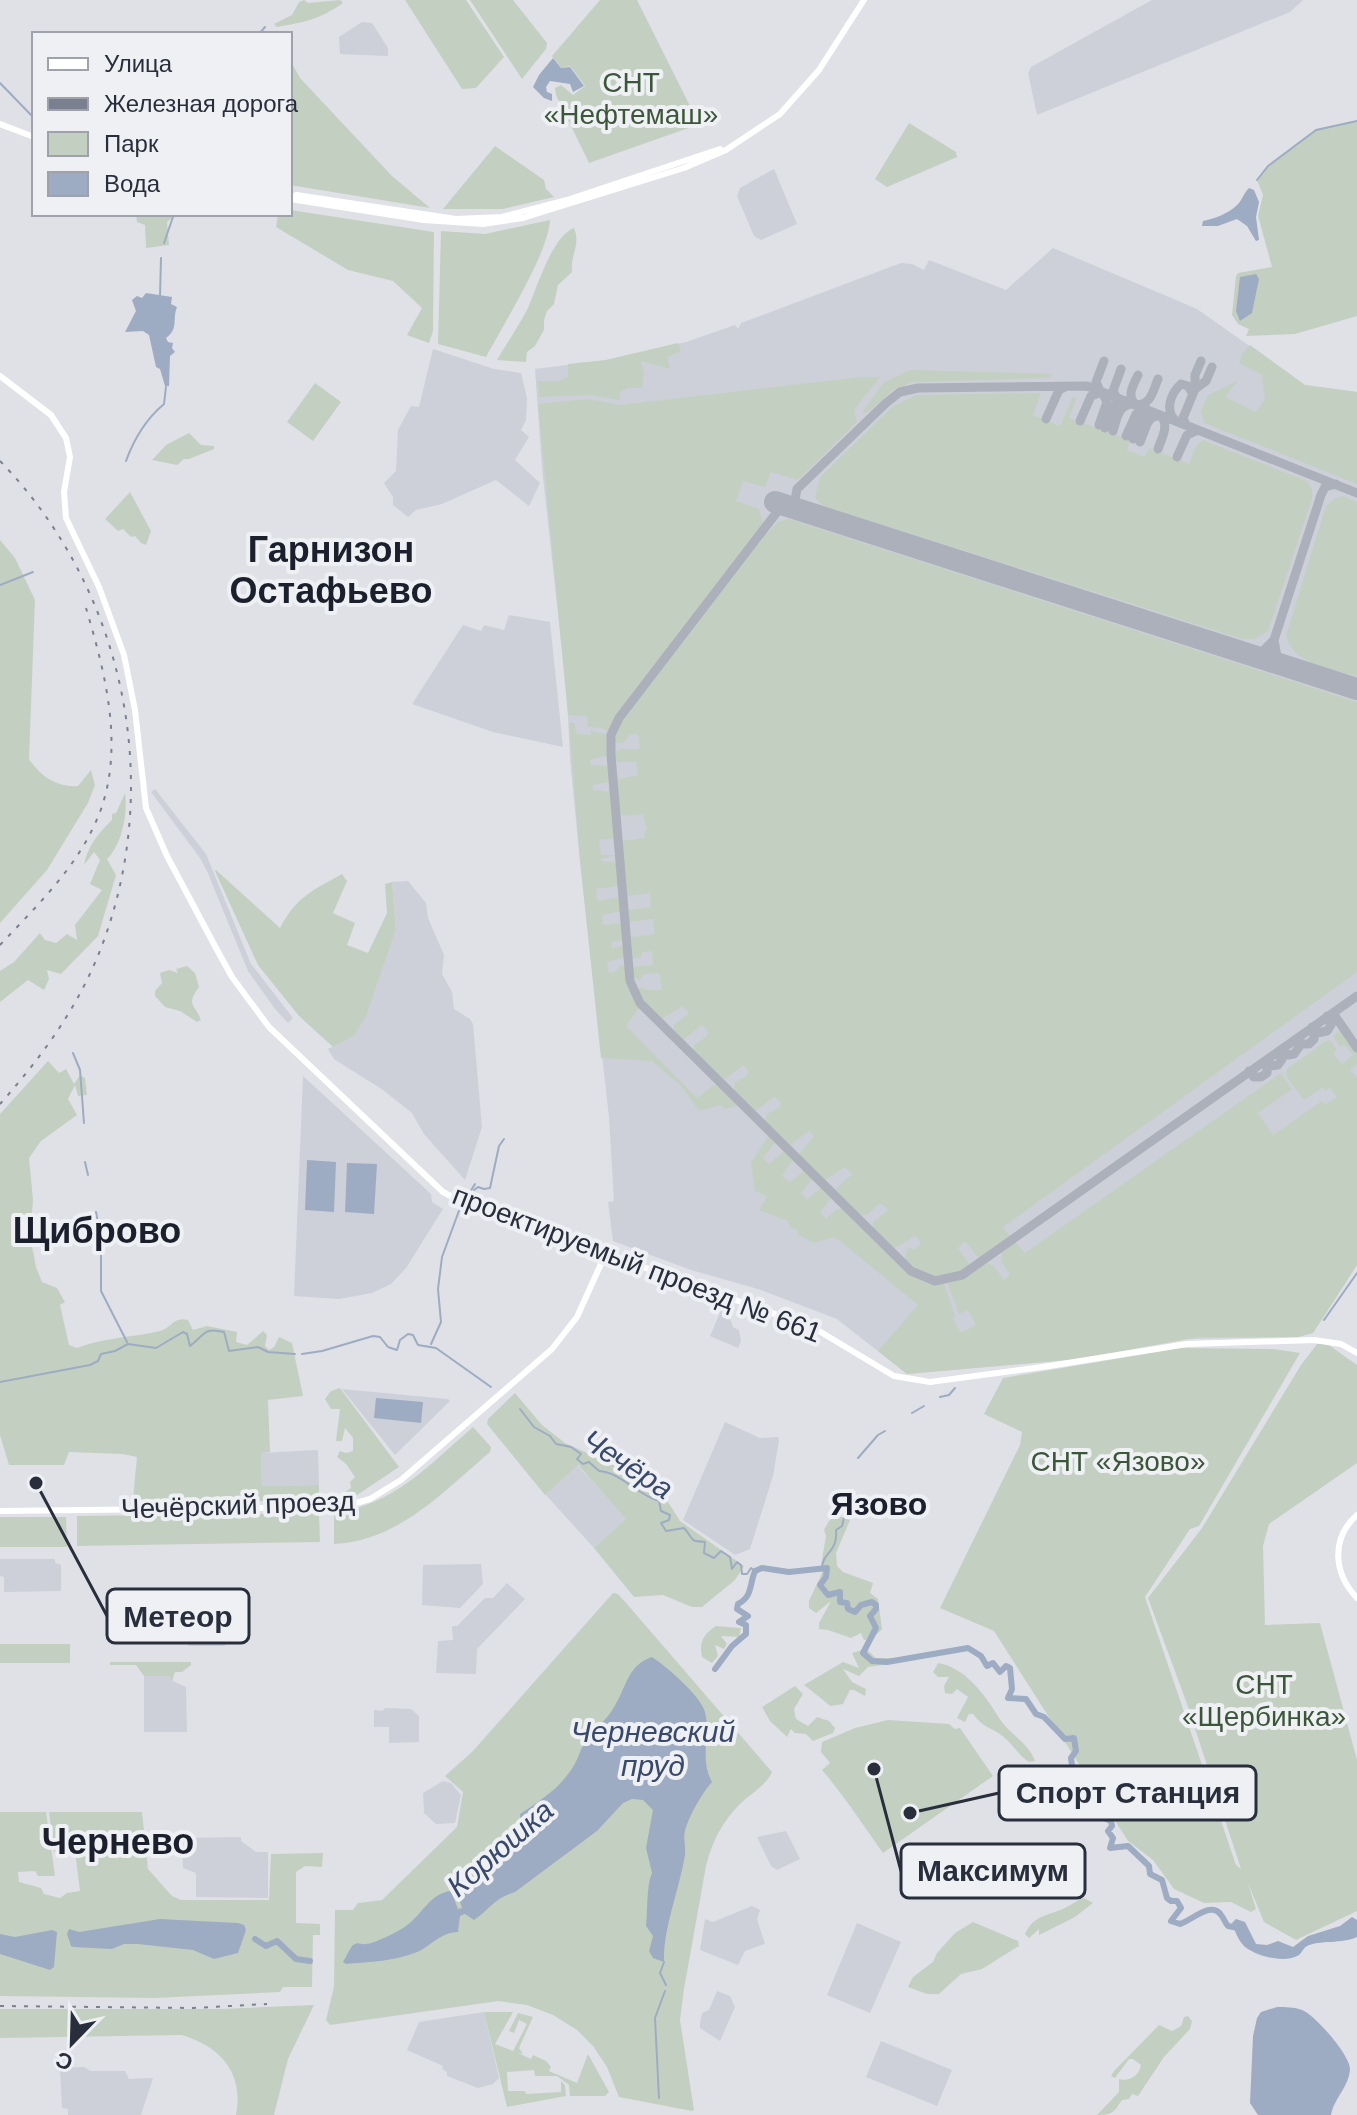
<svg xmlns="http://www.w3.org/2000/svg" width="1357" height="2115" font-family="Helvetica,sans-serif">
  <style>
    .built { fill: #cdd0d8 }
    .green { fill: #c3d0c1 }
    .water { fill: #9dacc3 }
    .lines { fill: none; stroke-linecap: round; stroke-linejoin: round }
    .stream { stroke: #9dacc3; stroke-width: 2 }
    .river { stroke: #9dacc3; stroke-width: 6 }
    .taxiway { stroke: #acb0bb; stroke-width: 9 }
    .runway { stroke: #acb0bb; stroke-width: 22 }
    .secondary { stroke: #fff; stroke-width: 6 }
    .rail { stroke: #7a808f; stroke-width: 2; stroke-dasharray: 4 8; stroke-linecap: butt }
    .labels { text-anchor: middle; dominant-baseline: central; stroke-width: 8; stroke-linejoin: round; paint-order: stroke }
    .park-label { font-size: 28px; fill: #3b5638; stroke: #eef0f4 }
    .street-label { font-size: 28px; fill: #292e3c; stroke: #eef0f4 }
    .water-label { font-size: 30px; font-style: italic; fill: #38496c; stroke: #eef0f4 }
    .quarter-label { font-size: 32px; font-weight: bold; fill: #1c202d; stroke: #eef0f4 }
    .district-label { font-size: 36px; font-weight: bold; fill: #1c202d; stroke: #eef0f4 }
    .leader { fill: none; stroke: #292e3c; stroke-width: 3 }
    .callout-dot { fill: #292e3c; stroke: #eef0f4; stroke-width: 3 }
    .callout { fill: #eef0f4; stroke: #292e3c; stroke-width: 3 }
    .callout-label { font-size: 30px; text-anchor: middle; font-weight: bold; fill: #292e3c }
  </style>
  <rect width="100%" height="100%" fill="#dfe1e7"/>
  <path class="built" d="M 1152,0 L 1303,0 L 1290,12 L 1037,115 L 1028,73 L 1031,67 Z
    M 362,22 L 372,23 L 388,48 L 388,56 L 340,54 L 339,37 Z
    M 774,169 L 797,224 L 761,240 L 754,236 L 737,196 L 740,188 Z
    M 1053,248 L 1197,309 L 1305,385 L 1357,392 L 1357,1265 L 1313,1333 L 1298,1337 L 1185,1339 L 1078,1359 L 907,1374 L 837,1319 L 758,1289 L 691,1270 L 613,1241 L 608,1202 L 614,1201 L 609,1117 L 580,861 L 570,759 L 567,695 L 542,468 L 535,369 L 606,360 L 686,342 L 735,325 L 738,329 L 741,323 L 901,263 L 912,264 L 924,270 L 929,260 L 1006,290 Z
    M 433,349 L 494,369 L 521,373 L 527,398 L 526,420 L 521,430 L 529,437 L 515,460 L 540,483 L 529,506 L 496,480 L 442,504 L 416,510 L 408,517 L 393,505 L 393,497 L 384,483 L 396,471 L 398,430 L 411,406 L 419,407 Z
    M 509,615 L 550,622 L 563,747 L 493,732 L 412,704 L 463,625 L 481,631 L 484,625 L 504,630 Z
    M 155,789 L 206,854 L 251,964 L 293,1018 L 288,1023 L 275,1009 L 248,971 L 207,871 L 200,858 L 151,792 Z
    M 408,881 L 426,903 L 428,918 L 444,955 L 442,974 L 452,992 L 454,1009 L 470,1019 L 473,1024 L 482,1127 L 465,1180 L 424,1134 L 412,1113 L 383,1090 L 334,1059 L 328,1049 L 354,1036 L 362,1020 L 396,929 L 392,882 Z
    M 303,1076 L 431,1194 L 432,1202 L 443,1209 L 406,1268 L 391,1284 L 372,1293 L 339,1299 L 294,1296 Z
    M 722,1308 L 733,1312 L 730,1319 L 733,1327 L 739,1330 L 741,1341 L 738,1348 L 710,1336 Z
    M 342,1389 L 448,1399 L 450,1401 L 395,1455 Z
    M 725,1422 L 760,1438 L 778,1437 L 779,1440 L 773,1476 L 750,1549 L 735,1555 L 683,1520 Z
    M 318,1450 L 319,1485 L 262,1486 L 261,1453 Z
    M 577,1465 L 627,1519 L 594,1548 L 545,1494 Z
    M 0,1559 L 55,1559 L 55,1563 L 61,1565 L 61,1591 L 4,1592 L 4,1577 L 0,1576 Z
    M 481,1564 L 483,1584 L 460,1608 L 422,1605 L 423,1565 Z
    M 507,1583 L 525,1599 L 477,1649 L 476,1674 L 436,1673 L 438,1641 L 453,1640 L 452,1626 L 457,1626 L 485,1598 L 493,1598 Z
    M 225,1589 L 225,1646 L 188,1646 L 188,1622 L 158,1622 L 158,1590 Z
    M 144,1676 L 170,1676 L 173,1681 L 186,1687 L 187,1732 L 144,1732 Z
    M 385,1708 L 411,1709 L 419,1716 L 419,1742 L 389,1743 L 389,1727 L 374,1727 L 374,1710 L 383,1711 Z
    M 443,1781 L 451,1783 L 461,1795 L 455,1823 L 436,1824 L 424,1813 L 423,1793 Z
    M 786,1831 L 800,1859 L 777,1870 L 771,1866 L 757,1837 Z
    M 241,1837 L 241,1841 L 256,1852 L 268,1852 L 268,1898 L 196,1897 L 196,1873 L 183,1868 L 182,1838 Z
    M 752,1906 L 760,1910 L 757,1919 L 765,1944 L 745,1951 L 738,1965 L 700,1950 L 705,1919 L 713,1922 Z
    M 857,1923 L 901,1942 L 870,2013 L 827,1995 Z
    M 717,1991 L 730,1996 L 735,2007 L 720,2041 L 700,2028 L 700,2023 L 702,2013 L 709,2010 Z
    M 484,2012 L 499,2078 L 493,2084 L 478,2088 L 447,2076 L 447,2072 L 442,2069 L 443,2066 L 407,2050 L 419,2022 Z
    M 881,2041 L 952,2070 L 937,2106 L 866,2077 Z
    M 84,2067 L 91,2071 L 125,2071 L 129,2079 L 153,2078 L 141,2115 L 68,2115 L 68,2109 L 62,2108 L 60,2068 Z"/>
  <path class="green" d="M 304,0 L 308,3 L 340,0 L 343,3 C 319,20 304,22 277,27 L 274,24 L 292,15 L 299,2 Z
    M 405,0 L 466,0 L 504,57 L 476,88 L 462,89 Z
    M 470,0 L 513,0 L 547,43 L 546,49 L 522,79 Z
    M 600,0 L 637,0 L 697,120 L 697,125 L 589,163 L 556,95 L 555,88 L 561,85 L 573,95 L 585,86 L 570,66 L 561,68 L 552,56 Z
    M 290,60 L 300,78 L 392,176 L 430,208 L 290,185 Z
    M 1357,121 L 1357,316 L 1295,334 L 1246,336 L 1249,329 L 1238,324 L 1232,315 L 1236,276 L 1238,273 L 1272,267 L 1258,216 L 1263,195 L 1257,180 L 1268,166 L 1316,130 Z
    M 909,123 L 956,152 L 957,157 L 887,187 L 875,179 Z
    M 495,146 L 544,180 L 546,189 L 554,197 L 503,209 L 443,209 Z
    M 290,210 L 434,232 L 433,331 L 429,343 L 407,335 L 422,308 L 393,281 L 348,270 L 276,227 L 278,214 L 290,214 Z
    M 136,214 L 177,214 L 167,222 L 169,245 L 146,248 L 145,225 L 137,222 Z
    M 550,220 C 549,252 503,325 486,357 L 438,344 L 441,231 L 485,234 Z
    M 574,228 C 581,245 570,255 572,272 L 558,285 L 554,304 L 547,311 L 544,320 L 544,330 L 535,346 L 527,352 L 526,362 L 497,360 C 507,343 518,327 527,310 C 537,288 552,236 574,228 Z
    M 678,343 L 681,351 L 667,357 L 670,369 L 641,361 L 644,375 L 642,388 L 628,388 L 620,392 L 620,400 L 590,395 L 539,397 L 538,381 L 558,381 L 568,377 L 568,364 L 606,360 Z
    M 1250,345 L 1305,385 L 1357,392 L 1357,484 L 1204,423 L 1201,411 L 1208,395 L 1238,381 L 1225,397 L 1256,412 L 1265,399 L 1262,375 L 1239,363 L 1242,354 Z
    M 908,371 L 912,370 L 1052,374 L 1049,378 L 913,382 L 893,390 L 867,413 L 862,412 L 883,383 Z
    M 860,377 L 880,377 L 854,410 L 857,422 L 798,480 L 771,472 L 765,487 L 743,481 L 736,501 L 759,509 L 764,526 L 624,708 L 610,732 L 601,728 L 588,727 L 587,716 L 568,715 L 538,404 L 588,399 L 620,405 Z
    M 315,383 L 341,402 L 313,441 L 287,422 Z
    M 1041,393 L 1033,415 L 1060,426 L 1073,396 L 1077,398 L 1069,418 L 1130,440 L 1127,450 L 1144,457 L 1149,448 L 1189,464 L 1196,446 L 1203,440 L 1307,481 L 1312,490 L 1312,499 L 1268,631 L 1254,639 L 1242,639 L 824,506 L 815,498 L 820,477 L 892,407 L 916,395 Z
    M 189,433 L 201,445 L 214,446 L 214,449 L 189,459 L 184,459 L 177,465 L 152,460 L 166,445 Z
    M 130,492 L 151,531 L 146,545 L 141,543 L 135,536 L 131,537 L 123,529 L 118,531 L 105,519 Z
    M 1343,496 L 1357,502 L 1357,676 C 1333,669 1293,665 1286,636 L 1326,506 L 1334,499 Z
    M 789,519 L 1357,702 L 1357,972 L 1003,1227 L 1010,1236 L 980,1260 L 965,1241 L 958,1248 L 970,1265 C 950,1285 924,1278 906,1260 L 906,1251 L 910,1247 L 914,1250 L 921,1243 L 915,1235 C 913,1237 898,1247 894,1248 L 873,1228 L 873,1222 L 888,1210 L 882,1204 L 879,1204 L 867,1215 L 860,1215 L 835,1190 L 852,1174 L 845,1167 L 825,1180 L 799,1154 L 814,1136 L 809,1131 L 790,1145 L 765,1121 L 767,1114 L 780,1107 L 781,1103 L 775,1097 L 755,1111 L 734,1090 L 735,1082 L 744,1078 L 749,1072 L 743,1065 L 727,1078 L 722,1079 L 693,1050 L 694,1045 L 706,1037 L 708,1032 L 702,1025 L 683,1040 L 674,1031 L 674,1025 L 689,1013 L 683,1006 L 662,1019 L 644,1002 L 638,989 L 641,987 L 647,990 L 662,990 L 659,973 L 644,974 L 640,981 L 634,977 L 633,967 L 653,965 L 652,951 L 643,952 L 640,958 L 633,958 L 631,937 L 655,934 L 653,919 L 629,922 L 629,910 L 651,907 L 650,893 L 627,896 L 622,841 L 645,838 L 644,831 L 647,830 L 643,814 L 623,816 L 620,813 L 618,779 L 638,775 L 636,762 L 617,762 L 615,752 L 620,749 L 640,749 L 638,734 L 629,735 L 624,743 L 614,742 L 621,722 L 767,533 L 778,522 Z
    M 0,540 L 15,558 L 35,600 L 29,759 C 40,776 58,788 78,786 L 91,770 L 95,785 L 88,803 L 47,870 L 0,923 Z
    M 569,723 L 574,723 L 577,734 L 590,735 L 591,731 L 610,735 L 608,755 L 590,760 L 591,765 L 608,766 L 610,782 L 593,785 L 593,790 L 611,792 L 615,838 L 599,840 L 601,855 L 616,855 L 601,859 L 601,861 L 616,862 L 620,886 L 596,889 L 597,901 L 620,897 L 622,911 L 602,915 L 603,925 L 622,923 L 624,940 L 611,942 L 612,948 L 624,946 L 626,957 L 607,962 L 609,973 L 616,971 L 620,965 L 626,966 L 629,988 L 639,1008 L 626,1026 L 697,1098 L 712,1086 L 719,1085 L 739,1104 L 737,1106 L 724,1109 L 722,1105 L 699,1111 L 682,1087 L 652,1061 L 601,1058 L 580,861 Z
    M 125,793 C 128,814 122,844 107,859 L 116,875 L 98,936 L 61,974 L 47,970 L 49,979 L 44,990 L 28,980 L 0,1002 L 0,971 L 14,962 L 40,933 L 45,940 L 56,943 L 67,934 L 77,940 L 75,925 L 102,890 L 90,884 L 100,860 L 94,852 L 84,865 C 87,847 98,833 112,820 L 112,814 L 116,813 Z
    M 216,870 L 280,928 C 297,896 312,891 342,874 L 347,881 L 333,913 L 355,923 L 347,945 L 368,953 L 387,913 L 385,884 L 392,882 L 396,929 L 366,1016 L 354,1036 L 333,1047 L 299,1016 L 258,965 L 215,871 Z
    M 187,966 L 195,973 L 199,987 C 186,1005 194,1003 201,1020 L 197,1022 L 180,1011 L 165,1007 L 155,996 L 155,991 L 162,983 L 160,973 L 169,970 L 178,973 L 176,969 Z
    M 1342,1029 L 1357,1050 L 1357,1064 L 1350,1070 L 1357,1077 L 1357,1265 L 1313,1333 L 1298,1337 L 1200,1337 L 1078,1359 L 907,1374 L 878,1351 L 918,1305 L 835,1237 L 814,1243 L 798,1235 L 797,1230 L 790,1227 L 788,1221 L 759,1210 L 767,1196 L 755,1191 L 751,1163 L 769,1135 L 776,1141 L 763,1158 L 769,1164 L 785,1150 L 794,1158 L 782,1176 L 790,1182 L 805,1170 L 813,1178 L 801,1193 L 807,1199 L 822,1187 L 832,1197 L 820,1212 L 826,1219 L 837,1209 L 844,1208 L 916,1277 L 944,1284 L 955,1316 L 953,1318 L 961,1333 L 976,1325 L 968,1310 L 959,1314 L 948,1284 L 987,1263 L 994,1266 L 1004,1280 L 1010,1275 L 1001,1261 L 1002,1253 L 1015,1242 L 1025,1253 L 1281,1073 L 1292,1089 L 1258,1113 L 1273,1135 L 1322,1101 L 1325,1105 L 1337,1097 L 1330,1088 L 1326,1091 L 1323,1087 L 1304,1100 L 1286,1076 L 1287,1069 L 1329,1039 L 1337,1050 L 1333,1053 L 1342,1064 L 1353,1055 L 1345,1045 L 1340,1047 L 1333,1036 Z
    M 48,1061 L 59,1073 L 66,1069 L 74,1084 L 80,1075 L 85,1078 L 87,1095 L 78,1096 L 75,1085 L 68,1099 L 77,1115 L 41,1141 L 29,1158 L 33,1200 L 30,1236 L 36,1267 L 42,1282 L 57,1288 L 65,1302 L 60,1305 L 69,1345 L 77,1348 C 104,1337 132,1338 160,1331 C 172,1328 173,1316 188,1320 L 193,1330 L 207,1326 L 237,1332 L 236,1342 L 247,1345 L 263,1331 L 267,1335 L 265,1346 L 269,1350 L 274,1347 L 279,1337 L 292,1343 L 303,1396 L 268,1400 L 270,1452 L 261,1453 L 262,1486 L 319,1485 L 319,1502 L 133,1499 L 137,1457 L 123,1454 L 69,1452 L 64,1465 L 9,1465 L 0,1435 L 0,1114 Z
    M 1326,1343 L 1357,1365 L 1357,1463 L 1269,1524 L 1263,1546 L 1265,1625 L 1320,1623 L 1357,1760 L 1357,1911 L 1296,1940 L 1264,1922 L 1248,1883 L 1256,1909 L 1251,1912 L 1231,1902 L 1204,1903 L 1174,1889 L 1153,1860 L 1128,1841 L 994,1631 L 940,1608 L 1020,1445 L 1022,1432 L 984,1414 L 1003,1378 L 1181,1348 L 1274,1349 L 1300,1353 L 1199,1526 L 1190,1529 L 1145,1597 L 1236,1865 L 1241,1869 L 1187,1704 L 1148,1598 L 1202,1528 L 1301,1365 L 1317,1344 Z
    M 340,1388 L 399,1467 L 357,1495 L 347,1497 L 344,1493 L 351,1488 L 350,1482 L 355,1477 L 346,1464 L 337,1457 L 340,1451 L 346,1453 L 353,1451 L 353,1438 L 345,1428 L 342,1441 L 336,1441 L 340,1409 L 331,1409 L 325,1399 L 331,1391 Z
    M 515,1393 L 542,1425 L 565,1443 L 614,1465 L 632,1485 L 668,1502 L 680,1521 L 744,1566 L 735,1580 L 702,1607 L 692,1607 L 663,1595 L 634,1597 L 594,1548 L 626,1519 L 578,1465 L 545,1495 L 487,1424 L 488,1419 Z
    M 473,1427 L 491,1447 L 490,1452 C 444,1491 399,1541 334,1544 L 334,1513 C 394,1505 429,1465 473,1427 Z
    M 319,1513 L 320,1542 L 77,1546 L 77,1516 Z
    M 836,1515 L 850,1520 L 836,1553 L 837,1566 L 843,1572 L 873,1583 L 870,1593 L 878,1599 L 882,1629 C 877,1635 872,1639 864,1640 L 861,1633 L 851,1638 L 828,1630 L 819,1629 L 819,1623 L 831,1601 L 816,1613 L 809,1608 L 809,1601 L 822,1573 L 821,1565 L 826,1536 L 824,1530 L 829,1521 Z
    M 0,1517 L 66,1517 L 67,1547 L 0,1547 Z
    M 613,1593 L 618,1594 L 627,1604 L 772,1772 C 767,1785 750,1794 740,1804 C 722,1822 712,1842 706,1866 L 684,1989 L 680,2020 L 694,2110 L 692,2111 L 619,2097 L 607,2067 L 593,2046 L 577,2030 L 553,2015 L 527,2005 L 498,2001 L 330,2025 L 326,2020 L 334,1987 L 335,1910 L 353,1910 L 358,1903 L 382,1900 L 457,1827 L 463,1792 L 445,1776 L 472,1752 Z
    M 716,1626 L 741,1628 L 739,1637 L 721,1636 L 727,1644 L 724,1649 L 715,1645 L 718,1656 L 712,1663 L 702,1657 C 699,1643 703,1634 716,1626 Z
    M 0,1644 L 70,1644 L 70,1663 L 0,1663 Z
    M 866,1649 L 876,1658 L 893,1658 L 897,1663 L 868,1667 L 859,1676 L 843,1669 L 852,1682 L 866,1689 L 865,1696 L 854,1690 L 850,1690 L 843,1704 L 830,1706 C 821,1698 813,1692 804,1685 L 843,1662 L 859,1668 L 852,1653 Z
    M 110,1662 L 191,1662 L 191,1665 L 182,1672 L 175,1672 L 172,1681 L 170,1676 L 144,1676 L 136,1665 L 110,1665 Z
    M 938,1663 C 965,1667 986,1696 999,1718 C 1009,1734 1029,1743 1035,1761 L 1029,1762 C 1019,1756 1014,1746 1005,1738 C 992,1727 984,1729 973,1714 L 969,1714 L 965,1722 L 957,1718 L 968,1697 L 957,1689 L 952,1694 L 945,1693 L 944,1686 L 949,1677 L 938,1677 L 933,1672 Z
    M 795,1686 L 803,1694 L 794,1709 L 796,1719 L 808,1726 L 817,1717 L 829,1721 L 835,1728 L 833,1733 L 813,1741 L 806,1734 L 795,1733 L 791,1729 L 787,1737 L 770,1721 L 762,1707 Z
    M 888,1720 L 949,1724 L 955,1729 L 960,1728 L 993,1776 L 883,1853 C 863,1825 845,1797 822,1770 L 830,1763 L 821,1752 L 822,1742 L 855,1728 Z
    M 0,1812 L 46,1812 L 55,1876 L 38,1876 L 35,1871 L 18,1872 L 19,1882 L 41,1888 L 44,1894 L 60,1898 L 67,1893 L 80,1891 L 75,1851 L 54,1852 L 49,1812 L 142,1812 L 148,1869 L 172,1896 L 181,1900 L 269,1900 L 271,1854 L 323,1853 L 322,1867 L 305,1866 L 296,1872 L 296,1923 L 320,1924 L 320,1935 L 313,1935 L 312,1987 L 283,1987 L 280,1992 L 155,1998 L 0,1996 Z
    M 1084,1898 L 1093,1903 L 1075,1917 L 1039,1935 L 1039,1929 L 1029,1938 L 1025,1934 C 1034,1914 1049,1916 1067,1907 C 1073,1904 1077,1900 1084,1898 Z
    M 973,1922 L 1018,1941 L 1019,1946 L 982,1969 L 961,1974 L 939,1994 L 927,1994 L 908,1987 L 913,1977 L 933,1962 L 937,1953 L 955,1933 Z
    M 314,2005 L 288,2059 L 274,2115 L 236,2115 C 244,2073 221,2047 182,2035 L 0,2038 L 0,2009 L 221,2009 Z
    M 484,2012 L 513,2012 L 495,2044 L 513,2051 L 527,2024 L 519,2020 L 514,2033 L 509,2031 L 518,2013 L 533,2017 L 519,2048 L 523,2054 L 518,2053 L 531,2059 L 533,2055 L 546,2061 L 551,2067 L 549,2071 L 577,2083 L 588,2054 L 609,2092 L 605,2096 L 570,2096 L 569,2085 L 557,2076 L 535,2076 L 534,2070 L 507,2072 L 508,2091 L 525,2091 L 526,2094 L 561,2092 L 561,2081 L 565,2085 L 566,2096 L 507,2107 Z
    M 1188,2016 L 1192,2021 L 1190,2029 L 1164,2057 L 1138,2096 L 1132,2094 L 1129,2099 L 1122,2100 C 1114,2112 1113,2115 1097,2115 L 1119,2092 L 1119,2079 C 1129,2082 1139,2076 1141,2065 L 1133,2059 L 1129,2059 L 1115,2078 L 1111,2076 L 1114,2071 L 1159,2025 L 1172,2031 L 1181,2026 L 1184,2017 Z"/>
  <path class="water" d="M 553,58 L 561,68 L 570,67 L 584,86 L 573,92 L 570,84 L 550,81 L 546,87 L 547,92 L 552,94 L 552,101 L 544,98 L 533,87 L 539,75 Z
    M 1249,188 L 1254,190 L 1259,202 L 1256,217 L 1259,240 L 1256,241 L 1247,226 L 1237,219 L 1218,226 L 1202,226 L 1203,221 C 1214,219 1229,213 1236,206 C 1242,201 1243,194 1249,188 Z
    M 1256,274 L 1259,279 L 1252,313 L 1240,321 L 1236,311 L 1240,277 Z
    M 146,293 L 172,297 L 171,304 L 177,307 C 172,319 179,329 166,338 L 168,342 L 173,343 L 172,348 L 175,352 L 170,356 L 169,386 L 165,386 L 160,369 L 156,367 L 149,335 L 143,331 L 125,332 L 136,311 L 132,300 L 137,296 L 142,298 Z
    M 307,1160 L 336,1162 L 334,1212 L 305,1210 Z
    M 347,1163 L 377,1164 L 374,1214 L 345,1212 Z
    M 376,1398 L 423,1402 L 421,1423 L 374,1418 Z
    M 652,1657 C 666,1666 701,1696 705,1712 C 711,1735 699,1758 712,1782 C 702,1793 689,1816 685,1831 C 683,1838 686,1847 685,1855 C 679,1891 663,1928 664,1962 L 653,1958 L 649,1951 L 653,1936 L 646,1926 C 648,1909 646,1887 652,1873 L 646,1848 L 653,1810 L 643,1800 L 632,1799 L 623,1803 L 597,1831 L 515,1892 C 494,1898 490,1909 474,1920 L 465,1914 L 460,1916 L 458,1932 C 439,1933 433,1945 417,1952 C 395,1961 370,1962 346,1964 L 343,1962 C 346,1957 350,1948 353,1945 C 359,1941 360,1945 366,1944 C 374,1944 399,1931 406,1926 C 422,1915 430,1893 451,1891 L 458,1909 L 462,1908 L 455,1885 C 470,1867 517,1847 521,1826 C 521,1825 520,1815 520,1814 C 541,1800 559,1789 573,1767 C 579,1758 580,1748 587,1739 L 593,1741 L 592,1738 L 596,1738 L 597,1734 L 599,1735 L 599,1731 L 601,1732 L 601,1730 L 605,1729 L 602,1723 C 606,1718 611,1713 614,1707 C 626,1689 627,1665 652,1657 Z
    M 1352,1917 L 1357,1920 L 1357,1937 C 1342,1944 1319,1940 1307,1946 C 1303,1948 1302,1953 1299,1955 C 1285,1964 1255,1956 1244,1946 C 1238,1940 1235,1931 1232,1923 L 1236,1919 L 1245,1922 L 1256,1944 L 1267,1945 L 1278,1941 L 1293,1947 L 1308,1936 L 1340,1926 Z
    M 160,1919 L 238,1923 L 244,1925 L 246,1930 L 238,1953 L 214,1959 L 193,1950 L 138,1944 L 124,1944 L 112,1949 L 74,1947 L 71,1946 L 67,1934 L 69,1929 L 79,1932 Z
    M 52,1930 L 57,1932 L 54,1967 L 50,1970 L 0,1954 L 0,1934 L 15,1937 Z
    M 1277,2007 C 1286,2007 1294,2007 1302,2010 C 1315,2015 1350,2055 1350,2069 C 1349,2087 1334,2098 1331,2115 L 1258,2115 L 1250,2103 L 1253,2036 L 1257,2018 L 1261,2012 Z"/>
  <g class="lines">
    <path class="stream" d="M 259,34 L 265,27
      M 0,83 L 34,118
      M 1257,180 L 1268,166 L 1316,130 L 1357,121
      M 164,243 L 174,214
      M 160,296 L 161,258
      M 126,461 C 134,439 146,419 164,404 L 166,387
      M 0,585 L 33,572
      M 73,1053 L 80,1070 L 84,1123
      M 85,1162 L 88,1175
      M 474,1190 L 478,1187 L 484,1189 L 490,1188 L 499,1146 L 504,1139
      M 96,1212 L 101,1238 L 101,1291 L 127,1342
      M 1324,1320 L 1357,1273
      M 431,1344 L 441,1322 L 438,1289 L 442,1257 L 460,1208 L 475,1184
      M 302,1354 L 322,1351 L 373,1336 L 380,1337 L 388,1347 L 397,1350 L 400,1340 L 408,1334 L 413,1335 L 418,1345 L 436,1348 L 491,1387
      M 0,1382 L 90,1365 L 98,1361 L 101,1354 L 115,1351 L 128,1344 L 156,1348 L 183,1332 L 187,1334 L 190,1346 C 206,1334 203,1327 224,1332 L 229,1351 L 258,1347 L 268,1352 L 295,1354
      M 940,1397 L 949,1395 L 955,1388
      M 520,1409 L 534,1427 L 550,1436 L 556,1444 L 571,1447 L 581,1454 L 577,1459 L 583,1464 L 589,1462 L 599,1471 C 620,1472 637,1495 659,1501 L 661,1511 L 670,1515 L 669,1520 L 661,1523 L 666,1531 L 684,1528 C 695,1540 688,1541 705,1542 L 704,1553 L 714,1558 L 721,1551 L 730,1557 L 732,1569 L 737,1562 L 741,1565 L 742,1574 L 747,1574 L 751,1568 L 755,1571
      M 912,1413 L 924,1406
      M 858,1458 L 878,1435 L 885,1431
      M 822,1568 C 823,1551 838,1553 836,1530 L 842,1526 L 844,1518
      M 664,1962 L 660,1973 L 666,1985
      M 659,2098 L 655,2018 L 665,1991"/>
    <path class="river" d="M 715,1669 L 732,1646 L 746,1634 L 746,1625 L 739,1622 L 748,1616 L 737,1609 L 738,1604 C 753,1596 749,1585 755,1571 L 762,1568 L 789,1572 L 827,1568 L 826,1577 L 820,1585 L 828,1595 L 840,1592 L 840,1602 L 847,1603 L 848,1609 L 855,1612 L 861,1605 L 872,1602 L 876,1605 L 876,1609 L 870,1616 L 876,1628 L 863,1653 L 872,1661 L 887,1662 L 968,1648 L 981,1656 L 987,1666 L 993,1663 L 1000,1672 L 1006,1666 L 1010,1668 L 1012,1689 L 1008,1698 L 1026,1699 L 1036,1714 L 1044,1717 L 1065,1739 L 1074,1738 L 1076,1751 L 1071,1758 L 1073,1773 L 1076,1776 L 1081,1775 L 1084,1784 L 1077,1792 L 1084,1800 L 1086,1809 L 1091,1811 L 1100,1809 L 1101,1817 L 1111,1821 L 1112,1826 L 1108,1831 L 1113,1838 L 1110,1848 L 1128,1846 L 1149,1866 L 1150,1874 L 1162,1880 L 1167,1898 L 1171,1901 L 1177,1901 L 1181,1908 L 1171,1921 L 1180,1924 C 1191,1921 1212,1900 1221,1915 C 1224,1918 1225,1923 1228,1926 L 1238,1928
      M 255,1939 L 266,1946 L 277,1941 L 296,1959 L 310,1961"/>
    <path class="taxiway" d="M 1138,375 C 1133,386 1126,396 1136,405 C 1151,405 1153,391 1158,379
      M 1195,389 L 1195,375 L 1201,361
      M 1100,391 L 1096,382 L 1104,361
      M 1117,398 L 1113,391 L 1121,369
      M 1046,419 L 1059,390 L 1067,386
      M 1080,421 L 1091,396 L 1102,392 L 1107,402 L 1099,425
      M 1176,421 C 1164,411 1171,393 1181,384 L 1188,386 L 1193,394
      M 1147,424 L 1151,418 L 1160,415 C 1170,425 1162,437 1158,449
      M 1186,425 L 1183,418 L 1195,389 L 1206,381 L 1212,367
      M 1105,428 L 1115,405 L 1126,401
      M 1113,431 C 1117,419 1118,405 1132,404
      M 1126,436 L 1136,414 L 1147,409
      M 1133,439 L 1143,417 L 1152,412
      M 1140,442 L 1149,419
      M 1177,457 L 1187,435 L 1198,430
      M 787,506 L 777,512 L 619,718 L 611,735 L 611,755 L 630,981 L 640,1003 L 911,1271 L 935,1281 L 962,1275 L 1357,996
      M 803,511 L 795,500 L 797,489 L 886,403 L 900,392 L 918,388 L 1087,386 L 1357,493
      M 1248,654 L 1262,652 L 1274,640
      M 1287,666 L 1277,657 L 1274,640 L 1321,495 L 1325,487 L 1336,484
      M 1333,1013 L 1357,1048
      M 1312,1027 L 1317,1033 L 1327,1031 L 1331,1025 L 1327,1016
      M 1297,1040 L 1303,1044 L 1309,1044 L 1314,1039 L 1314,1031
      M 1281,1051 L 1288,1055 L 1294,1054 L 1299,1047 L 1299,1042
      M 1266,1061 L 1271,1066 L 1278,1065 L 1282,1059 L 1282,1052
      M 1249,1071 L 1254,1077 L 1261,1077 L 1267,1073 L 1267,1062"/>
    <path class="runway" d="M 775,502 L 1357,689"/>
    <path class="secondary" d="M 0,124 L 34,137
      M 296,195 L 456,219 L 502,217 L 567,200 L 720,149
      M 290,199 L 424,220 L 483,224 L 523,218 L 684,168 L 726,150 L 780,114 L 819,70 L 864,0
      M 0,376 L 51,415 L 66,438 L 70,457 L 64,492 L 66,518 L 99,587 L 124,655 L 135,710 L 146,808 L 167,856 L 216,948 L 232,977 L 269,1027 L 443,1192 L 466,1204 L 814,1328 L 894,1376 L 930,1382 L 1049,1366 L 1187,1344 L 1314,1340 L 1341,1344 L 1357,1353
      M 0,1511 L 342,1507 L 370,1499 L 401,1480 L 552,1349 L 577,1317 L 605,1255
      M 1357,1515 C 1330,1539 1334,1574 1357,1598"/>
    <path class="rail" d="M 0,461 C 126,591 167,789 97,958 C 74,1013 39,1060 0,1104
      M 0,945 C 33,910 71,873 92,830 C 128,760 107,679 86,608
      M 0,2006 L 193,2008 L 267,2004"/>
  </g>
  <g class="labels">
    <g class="park-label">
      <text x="631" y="82">СНТ<tspan x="631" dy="32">«Нефтемаш»</tspan></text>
      <text x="1118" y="1461">СНТ «Язово»</text>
      <text x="1264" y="1684">СНТ<tspan x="1264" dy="32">«Щербинка»</tspan></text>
    </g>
    <g class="street-label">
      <text transform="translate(637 1264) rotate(21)">проектируемый проезд № 661</text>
      <text transform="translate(238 1505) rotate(-2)">Чечёрский проезд</text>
    </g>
    <g class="water-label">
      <text transform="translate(628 1464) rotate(33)">Чечёра</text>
      <text x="653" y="1731">Черневский<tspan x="653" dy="34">пруд</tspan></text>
      <text transform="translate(500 1848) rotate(-41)">Корюшка</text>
    </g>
    <g class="quarter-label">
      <text x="879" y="1504">Язово</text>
    </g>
    <g class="district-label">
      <text x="331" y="549">Гарнизон<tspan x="331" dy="41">Остафьево</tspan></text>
      <text x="97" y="1230">Щиброво</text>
      <text x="118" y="1841">Чернево</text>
    </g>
  </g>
  <path class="leader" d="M36 1483L107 1616M910 1813L999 1793M874 1769L901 1871"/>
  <g class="callout-dot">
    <circle cx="36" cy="1483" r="8"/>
    <circle cx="910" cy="1813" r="8"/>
    <circle cx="874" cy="1769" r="8"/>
  </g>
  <g class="callout">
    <rect x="107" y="1589" width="142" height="54" rx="8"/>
    <rect x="999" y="1766" width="257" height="54" rx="8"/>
    <rect x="901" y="1844" width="184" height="54" rx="8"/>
  </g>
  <g class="callout-label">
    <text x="178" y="1627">Метеор</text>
    <text x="1128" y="1803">Спорт Станция</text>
    <text x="993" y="1881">Максимум</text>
  </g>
  <rect x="32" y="32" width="260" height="184" fill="#eef0f4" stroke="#9fa2aa" stroke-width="2"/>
  <rect x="48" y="58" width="40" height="12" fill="#ffffff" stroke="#9fa2aa" stroke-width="2"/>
  <text x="104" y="72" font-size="24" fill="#292e3c">Улица</text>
  <rect x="48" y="98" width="40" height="12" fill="#7a808f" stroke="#9fa2aa" stroke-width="2"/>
  <text x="104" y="112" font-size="24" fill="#292e3c">Железная дорога</text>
  <rect x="48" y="132" width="40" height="24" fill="#c3d0c1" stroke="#9fa2aa" stroke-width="2"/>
  <text x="104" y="152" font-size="24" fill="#292e3c">Парк</text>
  <rect x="48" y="172" width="40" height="24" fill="#9dacc3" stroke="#9fa2aa" stroke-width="2"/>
  <text x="104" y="192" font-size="24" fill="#292e3c">Вода</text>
  <g transform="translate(72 2043) rotate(203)" stroke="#eef0f4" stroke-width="6" paint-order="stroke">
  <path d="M0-6L14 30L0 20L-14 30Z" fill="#292e3c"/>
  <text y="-12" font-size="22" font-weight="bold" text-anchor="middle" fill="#292e3c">С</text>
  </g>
</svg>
